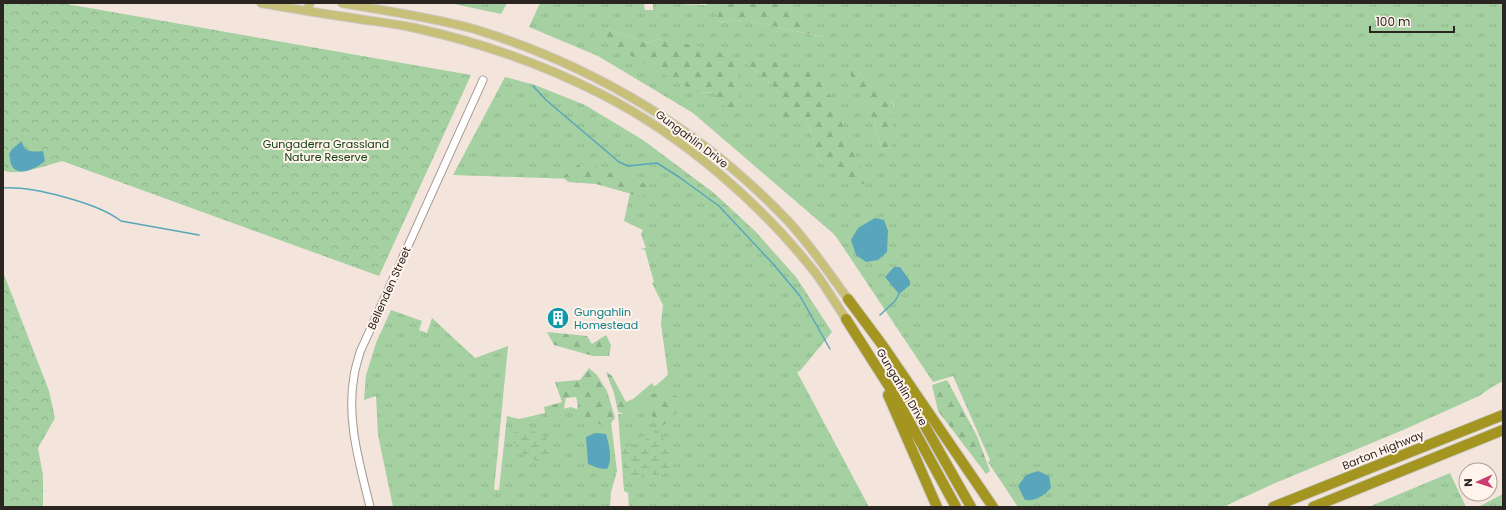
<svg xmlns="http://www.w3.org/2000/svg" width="1506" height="510" font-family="Poppins,sans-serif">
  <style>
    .grass { fill: url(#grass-tufts); fill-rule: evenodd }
    .forest { fill: url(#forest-firs) }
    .wetland { fill: url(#wetland-marsh) }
    .park { fill: url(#park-crowns) }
    .water { fill: #59a6bc }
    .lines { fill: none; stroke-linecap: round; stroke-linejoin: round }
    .stream { stroke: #59a6bc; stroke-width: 1.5 }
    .minor-casing { stroke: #a5988f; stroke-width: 9 }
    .major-casing { stroke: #cccbca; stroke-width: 10 }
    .highway-casing { stroke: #cccbca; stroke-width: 12 }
    .minor { stroke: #fff; stroke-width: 7 }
    .major { stroke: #c8bf79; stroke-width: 8 }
    .highway { stroke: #a49420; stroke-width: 10 }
    .labels { text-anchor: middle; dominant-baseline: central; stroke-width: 4; stroke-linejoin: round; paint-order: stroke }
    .street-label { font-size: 11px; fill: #2a2521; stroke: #fff3eb }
    .park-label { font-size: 11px; fill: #114113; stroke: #fff3eb }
    .culture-label { font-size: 11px; fill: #0d838f; stroke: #fff3eb; text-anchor: start }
  </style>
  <defs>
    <pattern id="grass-tufts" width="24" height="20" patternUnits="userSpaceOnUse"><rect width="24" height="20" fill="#a4d0a2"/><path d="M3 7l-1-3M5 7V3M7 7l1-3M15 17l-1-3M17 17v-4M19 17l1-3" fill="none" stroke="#8db28b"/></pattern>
    <pattern id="forest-firs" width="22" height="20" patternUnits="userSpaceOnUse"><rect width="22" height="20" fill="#a4d0a2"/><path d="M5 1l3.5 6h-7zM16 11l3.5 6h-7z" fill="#8db28b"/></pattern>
    <pattern id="wetland-marsh" width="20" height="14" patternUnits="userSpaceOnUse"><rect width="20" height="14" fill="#a4d0a2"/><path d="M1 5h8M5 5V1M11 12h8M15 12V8" fill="none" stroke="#8db28b"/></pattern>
    <pattern id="park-crowns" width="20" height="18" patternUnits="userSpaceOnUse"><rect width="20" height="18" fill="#a4d0a2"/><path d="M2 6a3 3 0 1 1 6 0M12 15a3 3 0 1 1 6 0" fill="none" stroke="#8db28b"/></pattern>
  </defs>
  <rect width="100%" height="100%" fill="#f4e5dc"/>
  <path class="grass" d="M 450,3 L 507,3 L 501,14 Z
    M 540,3 L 642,3 L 644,4 L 645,10 L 653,10 L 653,3 L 707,5 L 706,3 L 722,3 L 717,22 L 745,20 L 822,37 L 784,3 L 1503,3 L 1503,381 L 1492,387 L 1479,396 L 1403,430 L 1273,484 L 1223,507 L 1018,507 L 988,462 L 990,460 L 953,376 L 933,382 L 835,235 L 693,113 L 598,56 L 529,27 ZM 606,29 L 647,43 L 660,39 L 740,113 L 715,93 L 696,92 ZM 745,62 L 820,74 L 821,163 L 806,118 L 780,117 L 780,94 L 770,83 ZM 855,68 L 864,79 L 896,106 L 883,110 L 891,147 L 882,149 L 875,124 L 849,70 Z
    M 505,77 L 535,85 L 585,105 L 643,140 L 714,193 L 755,231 L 796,277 L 832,332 L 800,371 L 797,372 L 869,507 L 629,507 L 628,493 L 624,491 L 618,414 L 623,414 L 668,375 L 661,324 L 663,305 L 652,283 L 654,282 L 645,250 L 640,249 L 646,248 L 641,234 L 643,230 L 624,221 L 631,189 L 603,180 L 453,175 Z
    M 391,310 L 422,321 L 419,330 L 427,333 L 432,318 L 475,358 L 508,346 L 494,490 L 499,490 L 507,416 L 519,419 L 571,407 L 611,422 L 617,471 L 611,492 L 610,507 L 393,507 L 378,435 L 376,396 L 364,400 L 366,375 L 376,343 Z
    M 1450,473 L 1466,507 L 1369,507 L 1378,503 Z
    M 1503,494 L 1503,507 L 1478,507 Z"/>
  <path class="forest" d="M 722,3 L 784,3 L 823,37 L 745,20 L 716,22 Z
    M 606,29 L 647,43 L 660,39 L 714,49 L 738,64 L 741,114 L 720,104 L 715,93 L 696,92 L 594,35 Z
    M 754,56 L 820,74 L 869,185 L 853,183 L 821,163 L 806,118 L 798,121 L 780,118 L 780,94 L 770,83 L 745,62 Z
    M 855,68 L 864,79 L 872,77 L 887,91 L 889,100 L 896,107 L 884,110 L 894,116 L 891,147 L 882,149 L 875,124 L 848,70 Z
    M 578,165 L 597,165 L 596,174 L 602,176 L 615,171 L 648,185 L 642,197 L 596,184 L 568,182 L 563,177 Z
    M 547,332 L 587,336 L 592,344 L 606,335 L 611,345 L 609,356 L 593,356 L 554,345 Z
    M 589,368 L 597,375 L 607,391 L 615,418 L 607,428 L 576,412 L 578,405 L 576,397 L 566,398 L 563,413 L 546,418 L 544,407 L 562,402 L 555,382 L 580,380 Z
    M 606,372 L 612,376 L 626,402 L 633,399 L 652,383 L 656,389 L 650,395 L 662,391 L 678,397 L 681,408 L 663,426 L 651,415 L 645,399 L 626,415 L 618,412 L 614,393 Z
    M 947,380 L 977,436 L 990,471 L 986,474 L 938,411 L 932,385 Z"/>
  <path class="wetland" d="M 526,430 L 536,432 L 546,438 L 550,451 L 549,459 L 539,462 C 523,454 516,451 511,433 Z
    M 656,430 L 659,431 C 667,447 681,467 657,477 L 653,476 L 651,471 L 643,473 L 640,479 L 637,477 L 624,478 L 622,449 L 646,439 Z"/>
  <path class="park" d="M 3,3 L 61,3 L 471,75 L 379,276 L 62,161 C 48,165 15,177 3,170 Z
    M 3,272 L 49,391 L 55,418 L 38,448 L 43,476 L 43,507 L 3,507 Z"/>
  <path class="water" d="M 22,141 C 23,153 34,152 43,151 L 45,161 C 37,168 17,179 11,164 C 10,161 10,157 9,154 L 12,149 Z
    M 875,218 L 884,220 L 888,231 L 887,252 L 878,260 L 866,262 L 856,255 L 851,240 L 858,228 Z
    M 894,267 L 900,267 L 910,281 L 910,285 L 899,294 L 885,277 Z
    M 596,433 L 606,434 C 609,445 613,459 607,469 L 598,468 L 588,464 L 586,437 Z
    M 1038,471 L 1049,476 L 1051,488 C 1044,496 1036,501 1025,500 L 1018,486 L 1026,475 Z"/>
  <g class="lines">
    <path class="stream" d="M 533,86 L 546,100 L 619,162 L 628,166 L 657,163 L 679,177 L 719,206 L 774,265 L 800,296 L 830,349
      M 3,188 C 32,186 98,203 121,221 L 199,235
      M 880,315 L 895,301 L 899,294"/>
    <g class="minor-casing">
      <path id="minor" d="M 370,507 C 360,465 346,420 354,376 C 355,368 358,360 360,352 L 483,80"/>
    </g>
    <g class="major-casing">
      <path id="major" d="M 261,3 C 289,8 318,13 346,17 C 369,21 392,23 415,28 C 479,42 542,64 601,94 C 682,135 761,203 817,275 C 827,289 836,304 846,319
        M 342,3 C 386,11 431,17 474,29 C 593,65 703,131 789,222 C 811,246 829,273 848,299
        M 307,11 L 310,3"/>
    </g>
    <g class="highway-casing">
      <path id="highway" d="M 848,299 L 883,346 L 993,507
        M 846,319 L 897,399 L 956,507
        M 905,391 L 971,507
        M 888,395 L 937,507
        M 1273,507 L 1503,415
        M 1313,507 L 1503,430"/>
    </g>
    <use href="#minor" class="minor"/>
    <use href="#major" class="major"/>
    <use href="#highway" class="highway"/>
  </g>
  <defs>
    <g id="building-disc" transform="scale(1.15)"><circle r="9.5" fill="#0f9aa8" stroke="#fff3eb"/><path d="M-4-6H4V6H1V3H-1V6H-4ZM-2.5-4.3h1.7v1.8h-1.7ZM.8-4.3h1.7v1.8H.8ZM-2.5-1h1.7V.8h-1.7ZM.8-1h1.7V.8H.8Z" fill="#fff"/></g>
  </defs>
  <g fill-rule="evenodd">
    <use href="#building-disc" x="558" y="318"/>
  </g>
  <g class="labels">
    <g class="street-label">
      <text transform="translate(692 139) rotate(37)">Gungahlin Drive</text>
      <text transform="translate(389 288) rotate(-66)">Bellenden Street</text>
      <text transform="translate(902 387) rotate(59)">Gungahlin Drive</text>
      <text transform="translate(1383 450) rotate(-22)">Barton Highway</text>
    </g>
    <g class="park-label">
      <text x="326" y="144">Gungaderra Grassland<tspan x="326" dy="13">Nature Reserve</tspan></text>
    </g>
    <g class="culture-label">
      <text x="574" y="312">Gungahlin<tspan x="574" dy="13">Homestead</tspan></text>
    </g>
  </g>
  <rect width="1506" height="510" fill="none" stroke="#2a2521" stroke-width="8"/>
  <g transform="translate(1478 482) rotate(267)"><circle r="19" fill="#fff3eb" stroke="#aaa19a"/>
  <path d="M0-3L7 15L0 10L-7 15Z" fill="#c93d70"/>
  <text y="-6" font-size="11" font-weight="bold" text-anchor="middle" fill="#2a2521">N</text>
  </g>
  <path d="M1370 26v6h84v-6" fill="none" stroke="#2a2521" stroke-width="2"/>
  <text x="1376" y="26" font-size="12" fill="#2a2521" stroke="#fff3eb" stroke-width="3" paint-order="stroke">100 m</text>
</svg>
